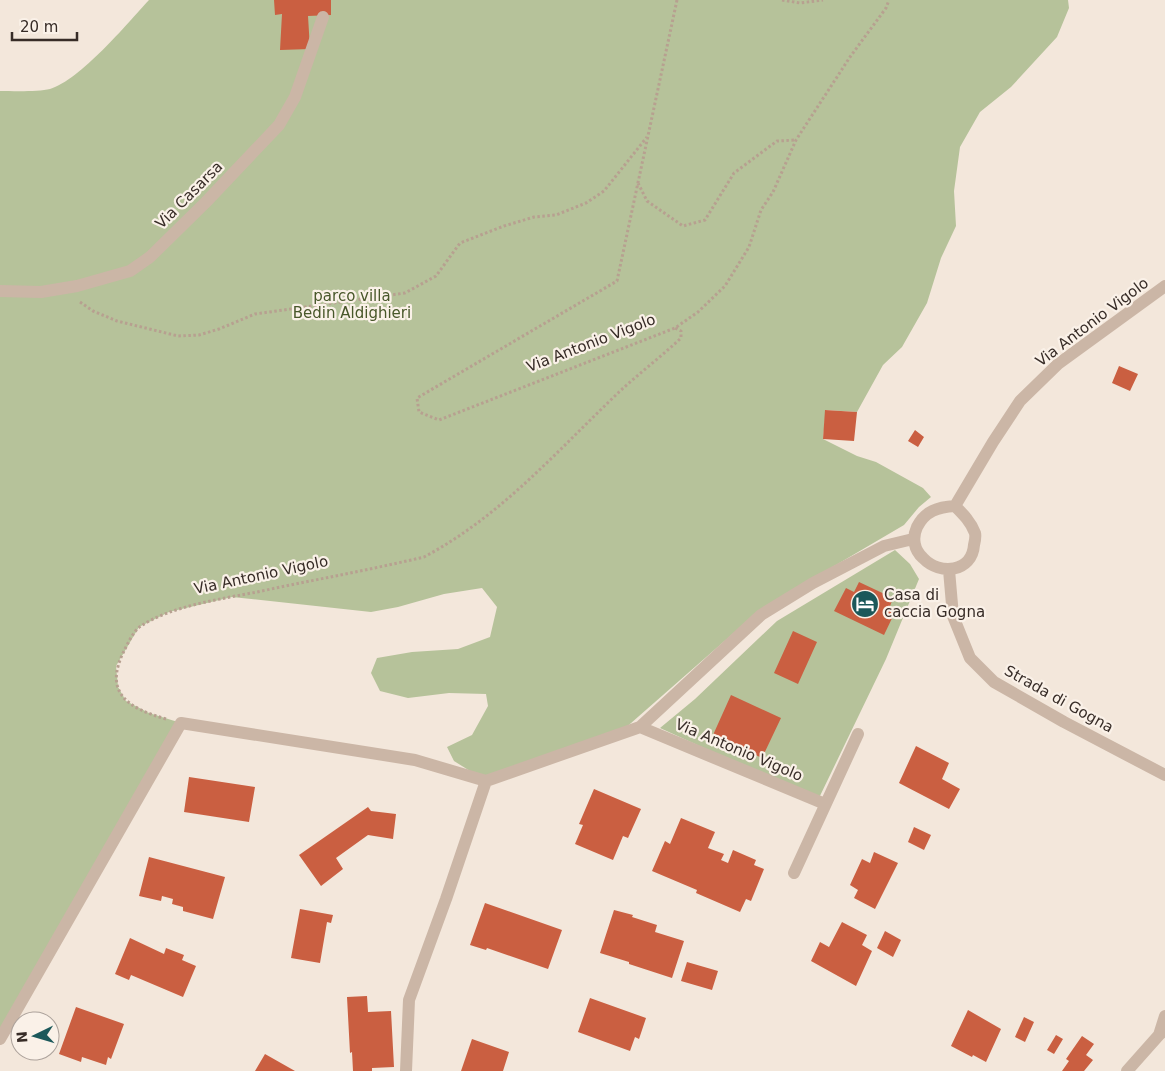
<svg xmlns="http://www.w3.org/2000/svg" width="1165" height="1071" font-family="'DejaVu Sans',sans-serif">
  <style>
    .green { fill: #b6c29a }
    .building { fill: #ca5f41 }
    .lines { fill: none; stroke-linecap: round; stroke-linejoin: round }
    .path { stroke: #b7a090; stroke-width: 3; stroke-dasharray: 2.5 2.5; stroke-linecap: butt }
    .minor { stroke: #cbb6a6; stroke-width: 12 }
    .labels { text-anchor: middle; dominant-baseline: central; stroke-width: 4.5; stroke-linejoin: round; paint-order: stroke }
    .street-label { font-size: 15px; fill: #372c27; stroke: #faf1e8 }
    .park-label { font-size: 15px; fill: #48572a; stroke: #faf1e8 }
    .poi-label { font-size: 15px; fill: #372c27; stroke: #faf1e8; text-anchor: start }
  </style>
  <rect width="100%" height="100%" fill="#f3e7db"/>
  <path class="green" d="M 149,0 L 1068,0 L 1069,8 L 1057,37 L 1011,87 L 980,112 L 960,147 L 954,191 L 956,226 L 941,258 L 927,303 L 902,347 L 883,365 L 857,412 L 826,410 L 823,439 L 857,456 L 876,462 L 923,488 L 931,497 L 919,507 L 904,525 L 761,609 L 614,738 L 486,781 L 454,761 L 447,747 L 472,735 L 488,706 L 486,694 L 449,693 L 408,698 L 380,691 L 371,673 L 377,658 L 412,652 L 458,649 L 490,637 L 497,607 L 482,588 L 444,594 L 398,607 L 371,612 L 232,597 L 169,612 L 139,627 L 116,666 L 118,687 L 126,701 L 149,713 L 181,723 L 0,1039 L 0,91 C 12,91 39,92 50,89 C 80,80 127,24 149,0 Z
    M 895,550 L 910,564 L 919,579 L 886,659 L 818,800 L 660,728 L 695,699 L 777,621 Z"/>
  <path class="building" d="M 274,0 L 331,0 L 331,15 L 308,16 L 310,49 L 280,50 L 282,14 L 275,15 Z
    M 1119,366 L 1138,374 L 1130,391 L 1112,383 Z
    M 825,410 L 857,412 L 854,441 L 823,439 Z
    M 915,430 L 924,437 L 918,447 L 908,441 Z
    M 859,582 L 893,598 L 889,609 L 895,612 L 884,635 L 834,611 L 846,588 L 854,592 Z
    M 793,631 L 817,642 L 798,684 L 774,673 Z
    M 731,695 L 781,718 L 762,758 L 713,735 Z
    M 916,746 L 949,763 L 942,779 L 960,789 L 949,809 L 899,783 Z
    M 189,777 L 255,787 L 249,822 L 184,812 Z
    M 594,789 L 641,809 L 628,838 L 623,836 L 613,860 L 575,844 L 583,825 L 579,824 Z
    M 368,807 L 371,811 L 396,814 L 393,839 L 368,835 L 336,858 L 343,869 L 321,886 L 299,855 Z
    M 681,818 L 715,832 L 708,848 L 724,854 L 721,860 L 728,863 L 733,850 L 756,860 L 754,865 L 764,869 L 751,901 L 746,899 L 740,912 L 696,893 L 697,890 L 652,871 L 665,841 L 670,844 Z
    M 914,827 L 931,835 L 924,850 L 908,842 Z
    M 874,852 L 898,863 L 875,909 L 854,898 L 858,890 L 850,885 L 862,859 L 870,863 Z
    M 149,857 L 225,877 L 213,919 L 183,911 L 183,907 L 172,904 L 173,899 L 162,896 L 161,901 L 139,896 Z
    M 485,903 L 562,930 L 548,969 L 487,948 L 486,950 L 470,945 Z
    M 300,909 L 333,915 L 331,923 L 327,922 L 320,963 L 291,958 Z
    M 614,910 L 633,915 L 632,917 L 657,925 L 655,932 L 684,941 L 672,978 L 629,964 L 629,962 L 600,953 Z
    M 842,922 L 867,935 L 862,945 L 872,951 L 856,986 L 811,961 L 820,942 L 829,947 Z
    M 885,931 L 901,940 L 893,957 L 877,948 Z
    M 130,938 L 164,954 L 166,948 L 184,955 L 182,960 L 196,966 L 183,997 L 131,975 L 129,980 L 115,974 Z
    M 687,962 L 718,971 L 712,990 L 681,981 Z
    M 367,996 L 368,1012 L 391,1011 L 394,1067 L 372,1068 L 372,1071 L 353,1071 L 352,1052 L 350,1053 L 347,997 Z
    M 590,998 L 646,1018 L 639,1039 L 635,1037 L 630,1051 L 578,1032 Z
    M 76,1007 L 124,1024 L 111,1059 L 108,1057 L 106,1065 L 82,1057 L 81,1062 L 59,1054 Z
    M 968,1010 L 1001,1029 L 986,1062 L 973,1055 L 972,1057 L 951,1046 Z
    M 1024,1017 L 1034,1022 L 1025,1042 L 1015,1037 Z
    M 1056,1035 L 1063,1039 L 1054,1054 L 1047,1050 Z
    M 1082,1036 L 1094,1044 L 1086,1055 L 1093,1060 L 1084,1071 L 1062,1071 L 1069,1061 L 1066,1059 Z
    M 472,1039 L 509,1052 L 503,1071 L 461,1071 Z
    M 265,1054 L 295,1071 L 255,1071 Z"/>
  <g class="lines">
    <path class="path" d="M 677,0 L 617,281 L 417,398 L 419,412 L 439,420 L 675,328 L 698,312 L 725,286 L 749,247 L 761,210 L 773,192 L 796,140 L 850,57 L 886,8 L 889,0
      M 782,0 L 800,3 L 823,0
      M 638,183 L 647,201 L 683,226 L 705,220 L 734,173 L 777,141 L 796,140
      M 80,302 L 93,311 L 117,321 L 178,336 L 199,335 L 219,329 L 255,314 L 405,293 L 436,276 L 460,243 L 504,226 L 534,217 L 556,215 L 586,203 L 604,191 L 647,137
      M 166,719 C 128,708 103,693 124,651 C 128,643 134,630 141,626 C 171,606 221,599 257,592 C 313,580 369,570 424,557 C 501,516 556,452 618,393 C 638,374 661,357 681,338 L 681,331 L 675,328"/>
    <path class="minor" d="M 0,291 L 41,292 L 77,286 L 130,271 L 150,257 L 206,202 L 279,125 L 295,97 L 323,17
      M 955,506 L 993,442 L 1020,401 L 1058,364 L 1165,286
      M 955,506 C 963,514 971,522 975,533 C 976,537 975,541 974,545 C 972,572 940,576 923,558 C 914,550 912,538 917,527 C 925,511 938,507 955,506 Z
      M 949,570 L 953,616 L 970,658 L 994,682 L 1064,722 L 1165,775
      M 640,727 L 825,804
      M 794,873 L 858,734
      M 1159,1035 L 1165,1016
      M 0,1039 L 181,723 L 415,760 L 486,781 L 640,727 L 761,615 L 813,583 L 884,546 L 913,539
      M 406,1071 L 409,1000 L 446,899 L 486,781
      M 1127,1071 L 1159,1035 L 1165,1030"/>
  </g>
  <defs>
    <g id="hotel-disc" transform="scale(1.4375)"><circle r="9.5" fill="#1b585a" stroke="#faf1e8"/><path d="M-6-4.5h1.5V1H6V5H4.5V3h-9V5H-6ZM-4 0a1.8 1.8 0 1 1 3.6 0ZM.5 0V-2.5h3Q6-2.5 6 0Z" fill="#fff"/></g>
  </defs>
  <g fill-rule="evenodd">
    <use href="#hotel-disc" x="865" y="604"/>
  </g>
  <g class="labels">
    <g class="street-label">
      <text transform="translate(189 195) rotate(-45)">Via Casarsa</text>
      <text transform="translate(1092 322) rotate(-37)">Via Antonio Vigolo</text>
      <text transform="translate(591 343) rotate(-21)">Via Antonio Vigolo</text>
      <text transform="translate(261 575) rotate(-12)">Via Antonio Vigolo</text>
      <text transform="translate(1059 699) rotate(29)">Strada di Gogna</text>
      <text transform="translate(739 750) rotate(23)">Via Antonio Vigolo</text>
    </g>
    <g class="park-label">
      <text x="352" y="296">parco villa<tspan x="352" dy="17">Bedin Aldighieri</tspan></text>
    </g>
    <g class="poi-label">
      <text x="884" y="595">Casa di<tspan x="884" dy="17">caccia Gogna</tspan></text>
    </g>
  </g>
  <g transform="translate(35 1036) rotate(265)"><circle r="24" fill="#faf1e8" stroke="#aca29b"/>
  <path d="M0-4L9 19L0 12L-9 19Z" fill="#1b585a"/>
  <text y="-8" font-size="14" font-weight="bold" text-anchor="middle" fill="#372c27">N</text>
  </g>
  <path d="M12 32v8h65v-8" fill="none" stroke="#372c27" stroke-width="2.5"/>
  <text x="20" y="32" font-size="15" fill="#372c27" stroke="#faf1e8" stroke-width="4" paint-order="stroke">20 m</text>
</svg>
